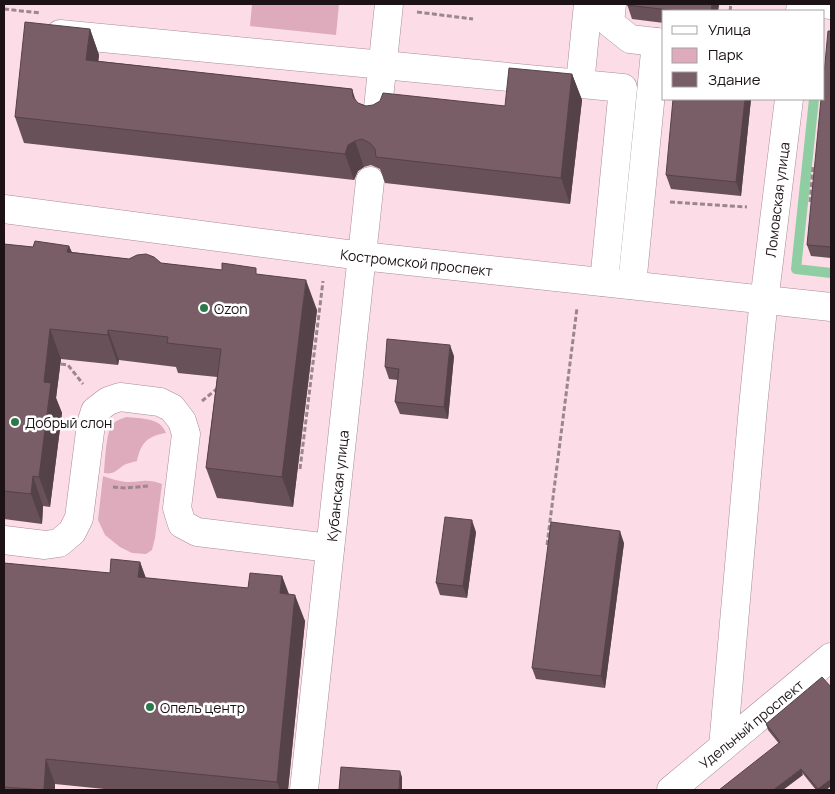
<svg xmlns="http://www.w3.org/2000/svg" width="835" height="794" font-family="Manrope,sans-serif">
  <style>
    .green { fill: #ddabbc }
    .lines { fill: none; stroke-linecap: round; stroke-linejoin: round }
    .stream { stroke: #8fcea2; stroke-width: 10 }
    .minor-casing { stroke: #a88c95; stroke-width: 29 }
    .path { stroke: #9c868d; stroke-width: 3; stroke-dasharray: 5 2.5; stroke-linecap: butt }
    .minor { stroke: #fff; stroke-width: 28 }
    .wall { fill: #685159 }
    .shaded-wall { fill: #554248 }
    .building { fill: #795e67; stroke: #554248 }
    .poi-dot { fill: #2b7a4a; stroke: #fff; stroke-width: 2 }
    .labels { text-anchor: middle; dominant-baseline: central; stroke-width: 5; stroke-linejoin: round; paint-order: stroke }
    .street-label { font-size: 14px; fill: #1d1317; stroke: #fff }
    .poi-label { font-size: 14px; fill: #1d1317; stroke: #fff; text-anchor: start }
  </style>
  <rect width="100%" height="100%" fill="#fcdde7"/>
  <path class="green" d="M 252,4 L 339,4 L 336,35 L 250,26 Z
    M 126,417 C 141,419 160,417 166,433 C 148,436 141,442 137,461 C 133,462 128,463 124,465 C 117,470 113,475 104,473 C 105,462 106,433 112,425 C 116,420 121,419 126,417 Z
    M 103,476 C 111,479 118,481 126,482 C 141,482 148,478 162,484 L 155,538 L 152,550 L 146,554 L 132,553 L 120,547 L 105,535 L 98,520 Z"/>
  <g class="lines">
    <path class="stream" d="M 814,99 L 796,269 L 831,273"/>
    <g class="minor-casing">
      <g id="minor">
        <path d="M 612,4 L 610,23 L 630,39 L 664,43"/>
        <path d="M 823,4 L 831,5"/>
        <path d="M 800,11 L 801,4"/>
        <path d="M 60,34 L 623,88 L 604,282"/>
        <path d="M 580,84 L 588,4"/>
        <path d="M 377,117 L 389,4"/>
        <path id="s1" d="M 4,209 L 362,256 L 831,307"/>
        <path d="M 632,285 L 656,42"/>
        <path d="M 4,540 L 45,545 L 59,543 L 72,532 L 79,518 L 91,424 L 95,411 L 108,401 L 120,397 L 160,402 L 172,408 L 182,421 L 186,434 L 177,508 L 182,524 L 197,532 L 330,548"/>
        <path id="s2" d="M 723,747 L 753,407 L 762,318 L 789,99"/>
        <path id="s3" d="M 304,790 L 370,181"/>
        <path id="s4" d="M 671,790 L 831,657"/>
      </g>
    </g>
    <path class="path" d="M 4,9 L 40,13
      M 730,11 L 731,4
      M 417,12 L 473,19
      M 670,202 L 747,207
      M 810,202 L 813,167
      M 61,364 L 68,365 L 83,384
      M 202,401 L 219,387
      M 300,469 L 323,281
      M 113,487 L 125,488 L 149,486
      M 547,545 L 577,308"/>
    <use href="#minor" class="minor"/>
  </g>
  <path class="wall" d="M 627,4 L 719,4 L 718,11 L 664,11 L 664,23 L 632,19 Z
    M 90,29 L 99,55 L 98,61 L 352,89 L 356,101 L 358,103 L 366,106 L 505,106 L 572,74 L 582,100 L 570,204 L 385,183 L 380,169 L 371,165 L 364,167 L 358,171 L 354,180 L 24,143 L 15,117 Z
    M 831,31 L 831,258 L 811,256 L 807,245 Z
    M 751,99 L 741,196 L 671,189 L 666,175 Z
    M 4,244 L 33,247 L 69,246 L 72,252 L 259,275 L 317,310 L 293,507 L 217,498 L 206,468 L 217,377 L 178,373 L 176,367 L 119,360 L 118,365 L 61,359 L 56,398 L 62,413 L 50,507 L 43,506 L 42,524 L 4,519 Z
    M 454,356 L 448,419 L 400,414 L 395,402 L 398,380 L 389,379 L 385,367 Z
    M 476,532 L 467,598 L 440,595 L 436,583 Z
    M 624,543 L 605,688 L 536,679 L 532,668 Z
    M 140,562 L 146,578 L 248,588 L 282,576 L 289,594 L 305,621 L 288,790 L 114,790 L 55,784 L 55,790 L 4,790 L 4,563 L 110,573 Z
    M 831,687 L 831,786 L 826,790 L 816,790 L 768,730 L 766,724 Z"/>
  <path class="shaded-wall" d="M 712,4 L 719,4 L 718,11 L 711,11 Z
    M 90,29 L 99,55 L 96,86 L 86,60 Z
    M 572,74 L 582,100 L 570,204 L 561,178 Z
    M 745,99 L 751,99 L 741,196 L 736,182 Z
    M 355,141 L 364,167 L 358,171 L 354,180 L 345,154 L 348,145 Z
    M 69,246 L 80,276 L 67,252 Z
    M 306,280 L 317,310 L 293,507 L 282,477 Z
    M 50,329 L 61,359 L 56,398 L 62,413 L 50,507 L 39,477 L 44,382 Z
    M 108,330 L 119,360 L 118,365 L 108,335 Z
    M 450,345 L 454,356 L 448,419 L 444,407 Z
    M 33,476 L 43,506 L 42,524 L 31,494 Z
    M 472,520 L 476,532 L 467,598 L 463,586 Z
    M 620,531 L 624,543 L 605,688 L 601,676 Z
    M 140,562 L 149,588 L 138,577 Z
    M 282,576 L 291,602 L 280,593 Z
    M 295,595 L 305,621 L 288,790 L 280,790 L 277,782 Z
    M 46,759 L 55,784 L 55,790 L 44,790 Z
    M 801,769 L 803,775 L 783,790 L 773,790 Z
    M 400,771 L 402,777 L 402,790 L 399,790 Z
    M 830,780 L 831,786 L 826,790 L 818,790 L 818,789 Z"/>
  <path class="building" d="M 627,4 L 712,4 L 711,11 L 677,11 L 627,5 Z
    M 25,22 L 90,29 L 86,60 L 352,89 L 353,97 L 358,103 L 366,106 L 373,105 L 380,101 L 383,93 L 505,106 L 509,68 L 572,74 L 561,178 L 376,157 L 375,149 L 370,143 L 362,139 L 355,141 L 348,145 L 345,154 L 15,117 Z
    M 828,31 L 831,31 L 831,247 L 807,245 L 821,99 L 824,99 L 824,74 Z
    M 673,99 L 745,99 L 736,182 L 666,175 Z
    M 35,241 L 69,246 L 67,252 L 129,259 L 137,255 L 146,254 L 154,257 L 161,263 L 222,270 L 222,263 L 256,268 L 256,274 L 306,280 L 282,477 L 206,468 L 221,349 L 167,343 L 168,337 L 108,330 L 108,335 L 50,329 L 44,382 L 51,383 L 39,477 L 33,476 L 31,494 L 4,491 L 4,244 L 33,247 Z
    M 387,339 L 450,345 L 444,407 L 395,402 L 399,369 L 385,367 Z
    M 445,517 L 472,520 L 463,586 L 436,583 Z
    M 551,522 L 620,531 L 601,676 L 532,668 Z
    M 111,559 L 140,562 L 138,577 L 248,588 L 250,573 L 282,576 L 280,593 L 295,595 L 277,782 L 46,759 L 44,790 L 4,787 L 4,563 L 110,573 Z
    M 822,677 L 831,687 L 831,781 L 830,780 L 818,789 L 801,769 L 773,790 L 719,790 L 780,742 L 766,724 Z
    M 341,767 L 400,771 L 399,790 L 339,790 Z"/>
  <g class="poi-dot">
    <circle cx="204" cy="308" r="5"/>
    <circle cx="15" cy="422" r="5"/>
    <circle cx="150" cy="707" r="5"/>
  </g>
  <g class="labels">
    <g class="street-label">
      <text stroke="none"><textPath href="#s2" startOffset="550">Ломовская улица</textPath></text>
      <text stroke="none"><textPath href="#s1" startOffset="416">Костромской проспект</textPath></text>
      <text stroke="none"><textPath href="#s3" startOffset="306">Кубанская улица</textPath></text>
      <text stroke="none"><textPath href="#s4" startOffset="104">Удельный проспект</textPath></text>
    </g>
    <g class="poi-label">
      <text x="214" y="308">Ozon</text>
      <text x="25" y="422">Добрый слон</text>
      <text x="160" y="707">Опель центр</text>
    </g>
  </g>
  <rect width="835" height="794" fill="none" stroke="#1d1317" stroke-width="10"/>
  <rect x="662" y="10" width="162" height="90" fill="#ffffff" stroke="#a5a1a2"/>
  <rect x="672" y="26" width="25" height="8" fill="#ffffff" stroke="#a5a1a2"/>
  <text x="708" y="35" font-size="15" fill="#1d1317">Улица</text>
  <rect x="672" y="48" width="25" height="15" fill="#ddabbc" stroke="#a5a1a2"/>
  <text x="708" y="60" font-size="15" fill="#1d1317">Парк</text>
  <rect x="672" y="72" width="25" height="15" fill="#795e67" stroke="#a5a1a2"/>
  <text x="708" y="85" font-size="15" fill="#1d1317">Здание</text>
</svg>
